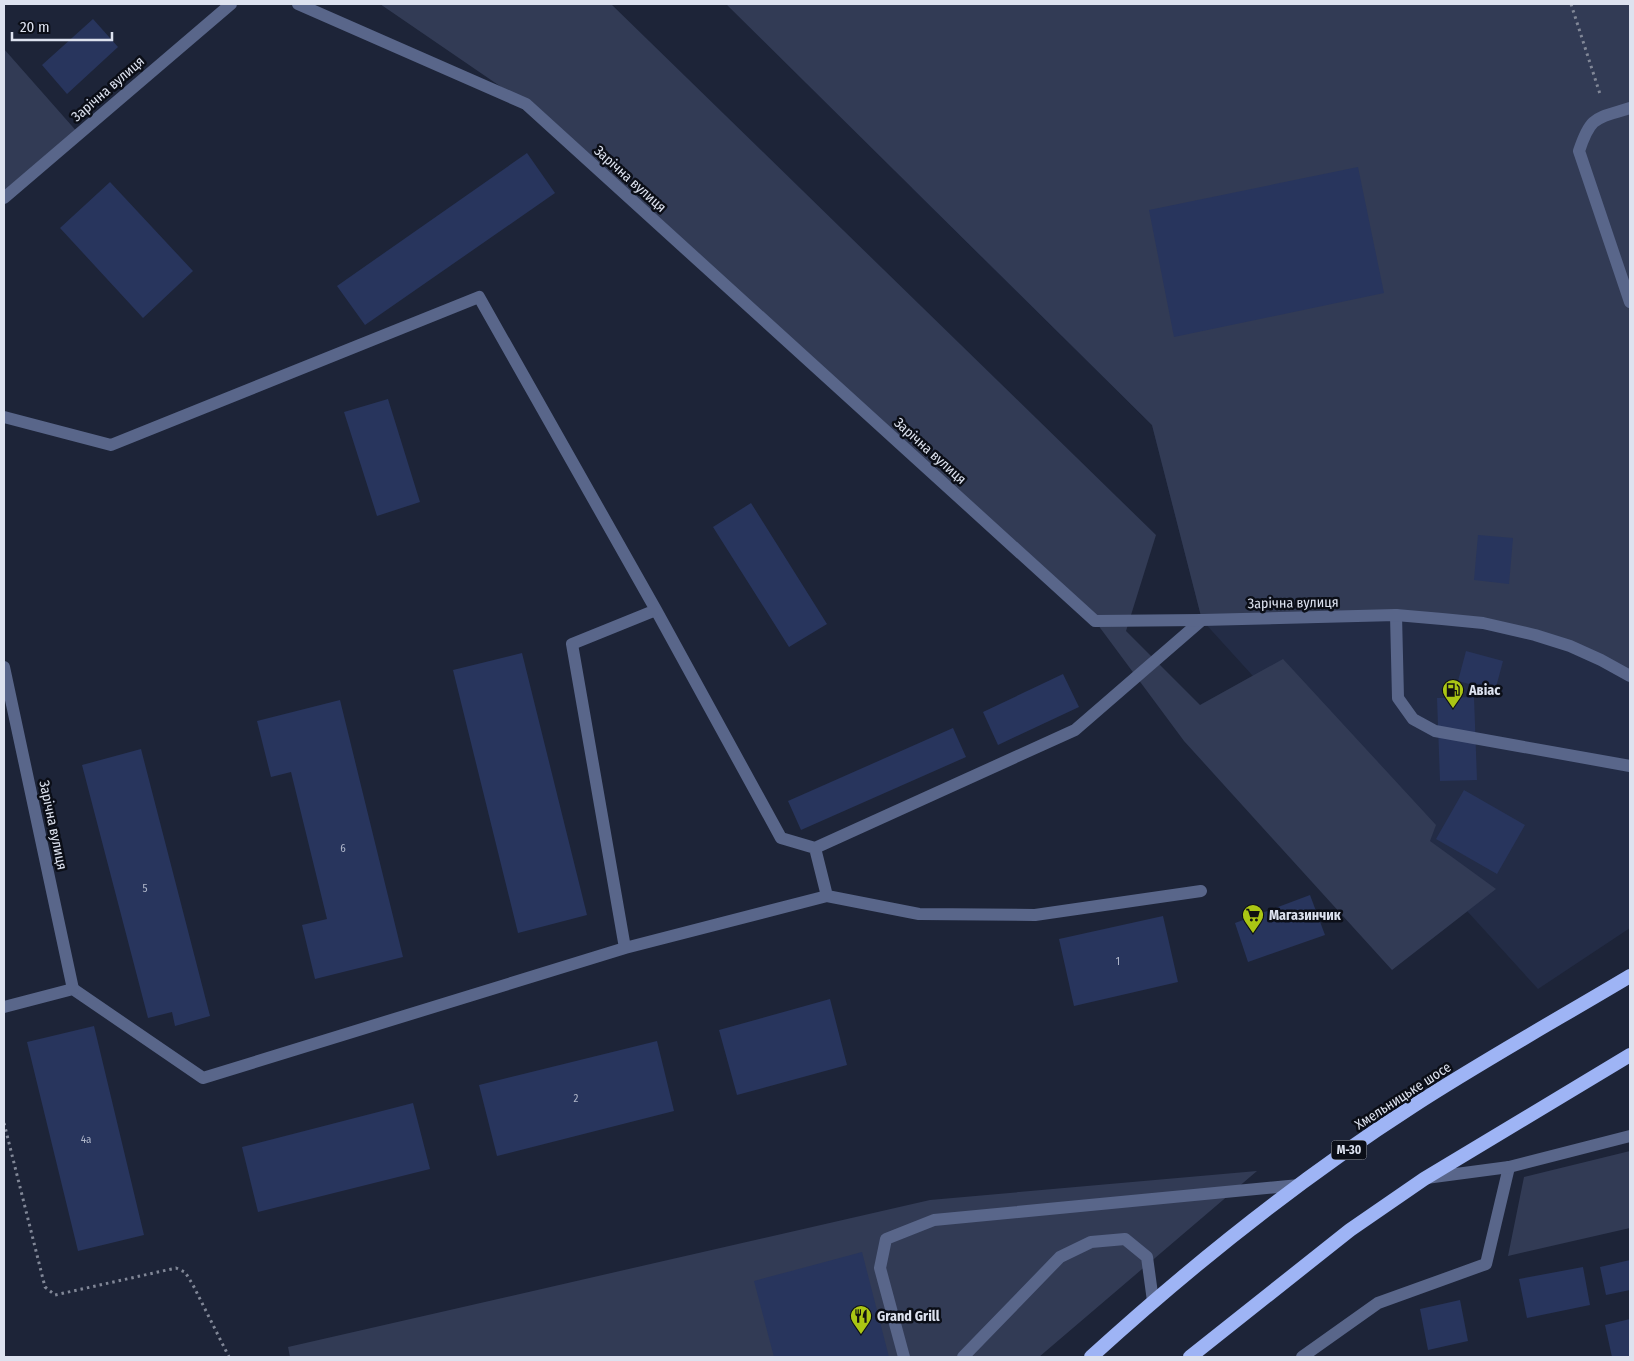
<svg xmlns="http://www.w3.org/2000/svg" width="1634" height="1361" font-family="'Fira Sans Condensed',sans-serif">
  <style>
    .built { fill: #232c46 }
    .green { fill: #323b55 }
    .building { fill: #28355d }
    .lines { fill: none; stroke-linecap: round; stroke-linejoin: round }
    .path { stroke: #818797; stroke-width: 3; stroke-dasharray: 2.5 4; stroke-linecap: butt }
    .service { stroke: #59668a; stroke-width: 12 }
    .minor { stroke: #59668a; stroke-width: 12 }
    .trunk { stroke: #9eb4f5; stroke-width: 14 }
    .labels { text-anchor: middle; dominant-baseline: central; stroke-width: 5; stroke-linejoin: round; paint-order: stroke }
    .number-label { font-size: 11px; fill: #b0b7ca }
    .shield { fill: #0b0e17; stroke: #9ea2ae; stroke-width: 1 }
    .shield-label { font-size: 12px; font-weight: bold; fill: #dde2ef }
    .street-label { font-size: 14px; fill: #dde2ef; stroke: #0b0e17 }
    .poi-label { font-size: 14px; font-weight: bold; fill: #dde2ef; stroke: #0b0e17; text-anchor: start }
  </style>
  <rect width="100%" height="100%" fill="#1d2438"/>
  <path class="built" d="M 1550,4 L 1630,4 L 1630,928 L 1538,989 L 1202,620 L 1152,425 L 912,188 Z"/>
  <path class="green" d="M 380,4 L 611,4 L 1156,535 L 1126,631 L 1200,705 L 1283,659 L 1436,825 L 1430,841 L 1496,889 L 1392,970 L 1184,741 L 1095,621 L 526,104 Z
    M 726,4 L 1630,4 L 1630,676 L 1570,646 L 1442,619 L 1202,620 L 1152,425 Z
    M 4,49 L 79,134 L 4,198 Z
    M 1630,1151 L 1630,1228 L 1508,1256 L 1524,1177 Z
    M 1257,1171 L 1039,1357 L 290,1357 L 288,1347 L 930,1200 Z"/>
  <path class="building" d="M 93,19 L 118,47 L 67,94 L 42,65 Z
    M 527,153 L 555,193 L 365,325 L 337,286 Z
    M 1358,167 L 1384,293 L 1174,337 L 1149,210 Z
    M 110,182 L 193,271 L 143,318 L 60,228 Z
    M 388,399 L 420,502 L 377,516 L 344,412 Z
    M 751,503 L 827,624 L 789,647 L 713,527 Z
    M 1478,535 L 1513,538 L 1509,584 L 1474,580 Z
    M 1466,651 L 1503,661 L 1495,691 L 1458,681 Z
    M 522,653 L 587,915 L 518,933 L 453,670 Z
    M 1063,674 L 1079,707 L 998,745 L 983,712 Z
    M 1474,697 L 1477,780 L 1440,781 L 1437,698 Z
    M 340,700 L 403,957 L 315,979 L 302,925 L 327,919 L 291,772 L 271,777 L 257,721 Z
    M 953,728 L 966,757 L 801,830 L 788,801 Z
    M 141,749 L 210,1016 L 175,1026 L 172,1012 L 148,1018 L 82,765 Z
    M 1464,790 L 1525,825 L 1497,874 L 1436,839 Z
    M 1310,895 L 1325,935 L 1248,962 L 1235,923 Z
    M 1163,916 L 1178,982 L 1074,1006 L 1059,939 Z
    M 830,999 L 847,1065 L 737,1095 L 719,1030 Z
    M 94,1026 L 144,1235 L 78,1251 L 27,1042 Z
    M 657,1041 L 674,1111 L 497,1156 L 479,1085 Z
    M 413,1103 L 430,1169 L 258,1212 L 242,1147 Z
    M 862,1252 L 889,1357 L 774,1357 L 754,1281 Z
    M 1630,1260 L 1630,1290 L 1606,1295 L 1600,1267 Z
    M 1583,1267 L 1590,1305 L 1527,1318 L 1519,1279 Z
    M 1460,1300 L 1468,1341 L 1428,1350 L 1420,1309 Z
    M 1630,1319 L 1630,1357 L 1612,1357 L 1605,1325 Z"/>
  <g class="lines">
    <path class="path" d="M 1571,4 L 1600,94
      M 4,1123 L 45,1287 L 55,1295 L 176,1268 L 185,1272 L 193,1285 L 229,1357"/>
    <path class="service" d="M 1630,108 C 1596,119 1591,115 1579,151 L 1630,302
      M 4,417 L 111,445 L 479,297 L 656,610 L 781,838 L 815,848
      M 1396,615 L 1398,698 L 1413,719 L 1435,731 L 1630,766
      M 827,896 L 919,914 L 1035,915 L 1201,891
      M 625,948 L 572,644 L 656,610
      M 4,1007 L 73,989 L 203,1078 L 625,948 L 827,896 L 815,848 L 1075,730 L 1202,620
      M 904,1357 L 880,1268 L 886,1239 L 934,1220 L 1299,1185
      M 963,1357 L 1060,1257 L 1091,1242 L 1125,1239 L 1147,1257 L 1153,1301
      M 1302,1357 L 1378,1303 L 1486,1264 L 1509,1167"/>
    <path class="minor" d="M 298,4 L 526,104 L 1095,621 L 1202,620 L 1396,615 L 1442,619 L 1483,623 L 1535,635 L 1570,646 L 1601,660 L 1630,676
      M 4,198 L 231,4
      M 4,667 L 73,989
      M 1426,1178 L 1509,1167 L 1630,1136"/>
    <path class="trunk" d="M 1091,1357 C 1191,1266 1298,1180 1413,1106 C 1484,1060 1558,1019 1630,976
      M 1190,1357 L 1350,1230 L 1424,1179 L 1630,1055"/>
  </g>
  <defs>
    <g id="fuel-pin" transform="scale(1.125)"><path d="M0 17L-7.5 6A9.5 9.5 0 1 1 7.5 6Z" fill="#abc614" stroke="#0b0e17"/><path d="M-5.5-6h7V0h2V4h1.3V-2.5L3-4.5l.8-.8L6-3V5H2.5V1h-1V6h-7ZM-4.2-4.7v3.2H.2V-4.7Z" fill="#111"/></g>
    <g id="supermarket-pin" transform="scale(1.125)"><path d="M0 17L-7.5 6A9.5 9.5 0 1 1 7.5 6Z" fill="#abc614" stroke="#0b0e17"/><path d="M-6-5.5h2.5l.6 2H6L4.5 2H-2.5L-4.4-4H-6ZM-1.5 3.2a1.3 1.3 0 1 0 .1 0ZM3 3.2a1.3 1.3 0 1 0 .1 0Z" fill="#111"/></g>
    <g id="restaurant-pin" transform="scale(1.125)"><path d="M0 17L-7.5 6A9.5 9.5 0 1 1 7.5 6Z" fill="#abc614" stroke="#0b0e17"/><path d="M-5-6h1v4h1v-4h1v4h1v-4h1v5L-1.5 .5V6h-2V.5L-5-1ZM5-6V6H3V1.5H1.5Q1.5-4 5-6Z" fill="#111"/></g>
  </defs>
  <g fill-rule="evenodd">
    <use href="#fuel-pin" x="1453" y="690"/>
    <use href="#supermarket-pin" x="1253" y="915"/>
    <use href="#restaurant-pin" x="861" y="1316"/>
  </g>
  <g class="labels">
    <g class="number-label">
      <text x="343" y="848">6</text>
      <text x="145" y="888">5</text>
      <text x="1118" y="961">1</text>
      <text x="576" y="1098">2</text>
      <text x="86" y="1139">4а</text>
    </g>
    <rect class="shield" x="1331.5" y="1140.5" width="35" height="19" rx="4"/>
    <g class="shield-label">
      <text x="1349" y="1150">М-30</text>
    </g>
    <g class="street-label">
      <text transform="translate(108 89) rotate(-41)">Зарічна вулиця</text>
      <text transform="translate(630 179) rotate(42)">Зарічна вулиця</text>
      <text transform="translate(930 451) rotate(42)">Зарічна вулиця</text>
      <text transform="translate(1293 603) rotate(-1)">Зарічна вулиця</text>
      <text transform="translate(53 825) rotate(78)">Зарічна вулиця</text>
      <text transform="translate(1403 1096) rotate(-33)">Хмельницьке шосе</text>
    </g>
    <g class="poi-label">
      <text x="1469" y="690">Авіас</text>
      <text x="1269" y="915">Магазинчик</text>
      <text x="877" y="1316">Grand Grill</text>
    </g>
  </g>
  <rect width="1634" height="1361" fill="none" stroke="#dde2ef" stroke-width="10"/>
  <path d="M12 32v8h100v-8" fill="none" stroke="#dde2ef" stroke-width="2.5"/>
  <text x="20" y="32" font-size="15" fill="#dde2ef" stroke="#0b0e17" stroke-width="4" paint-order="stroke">20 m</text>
</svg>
